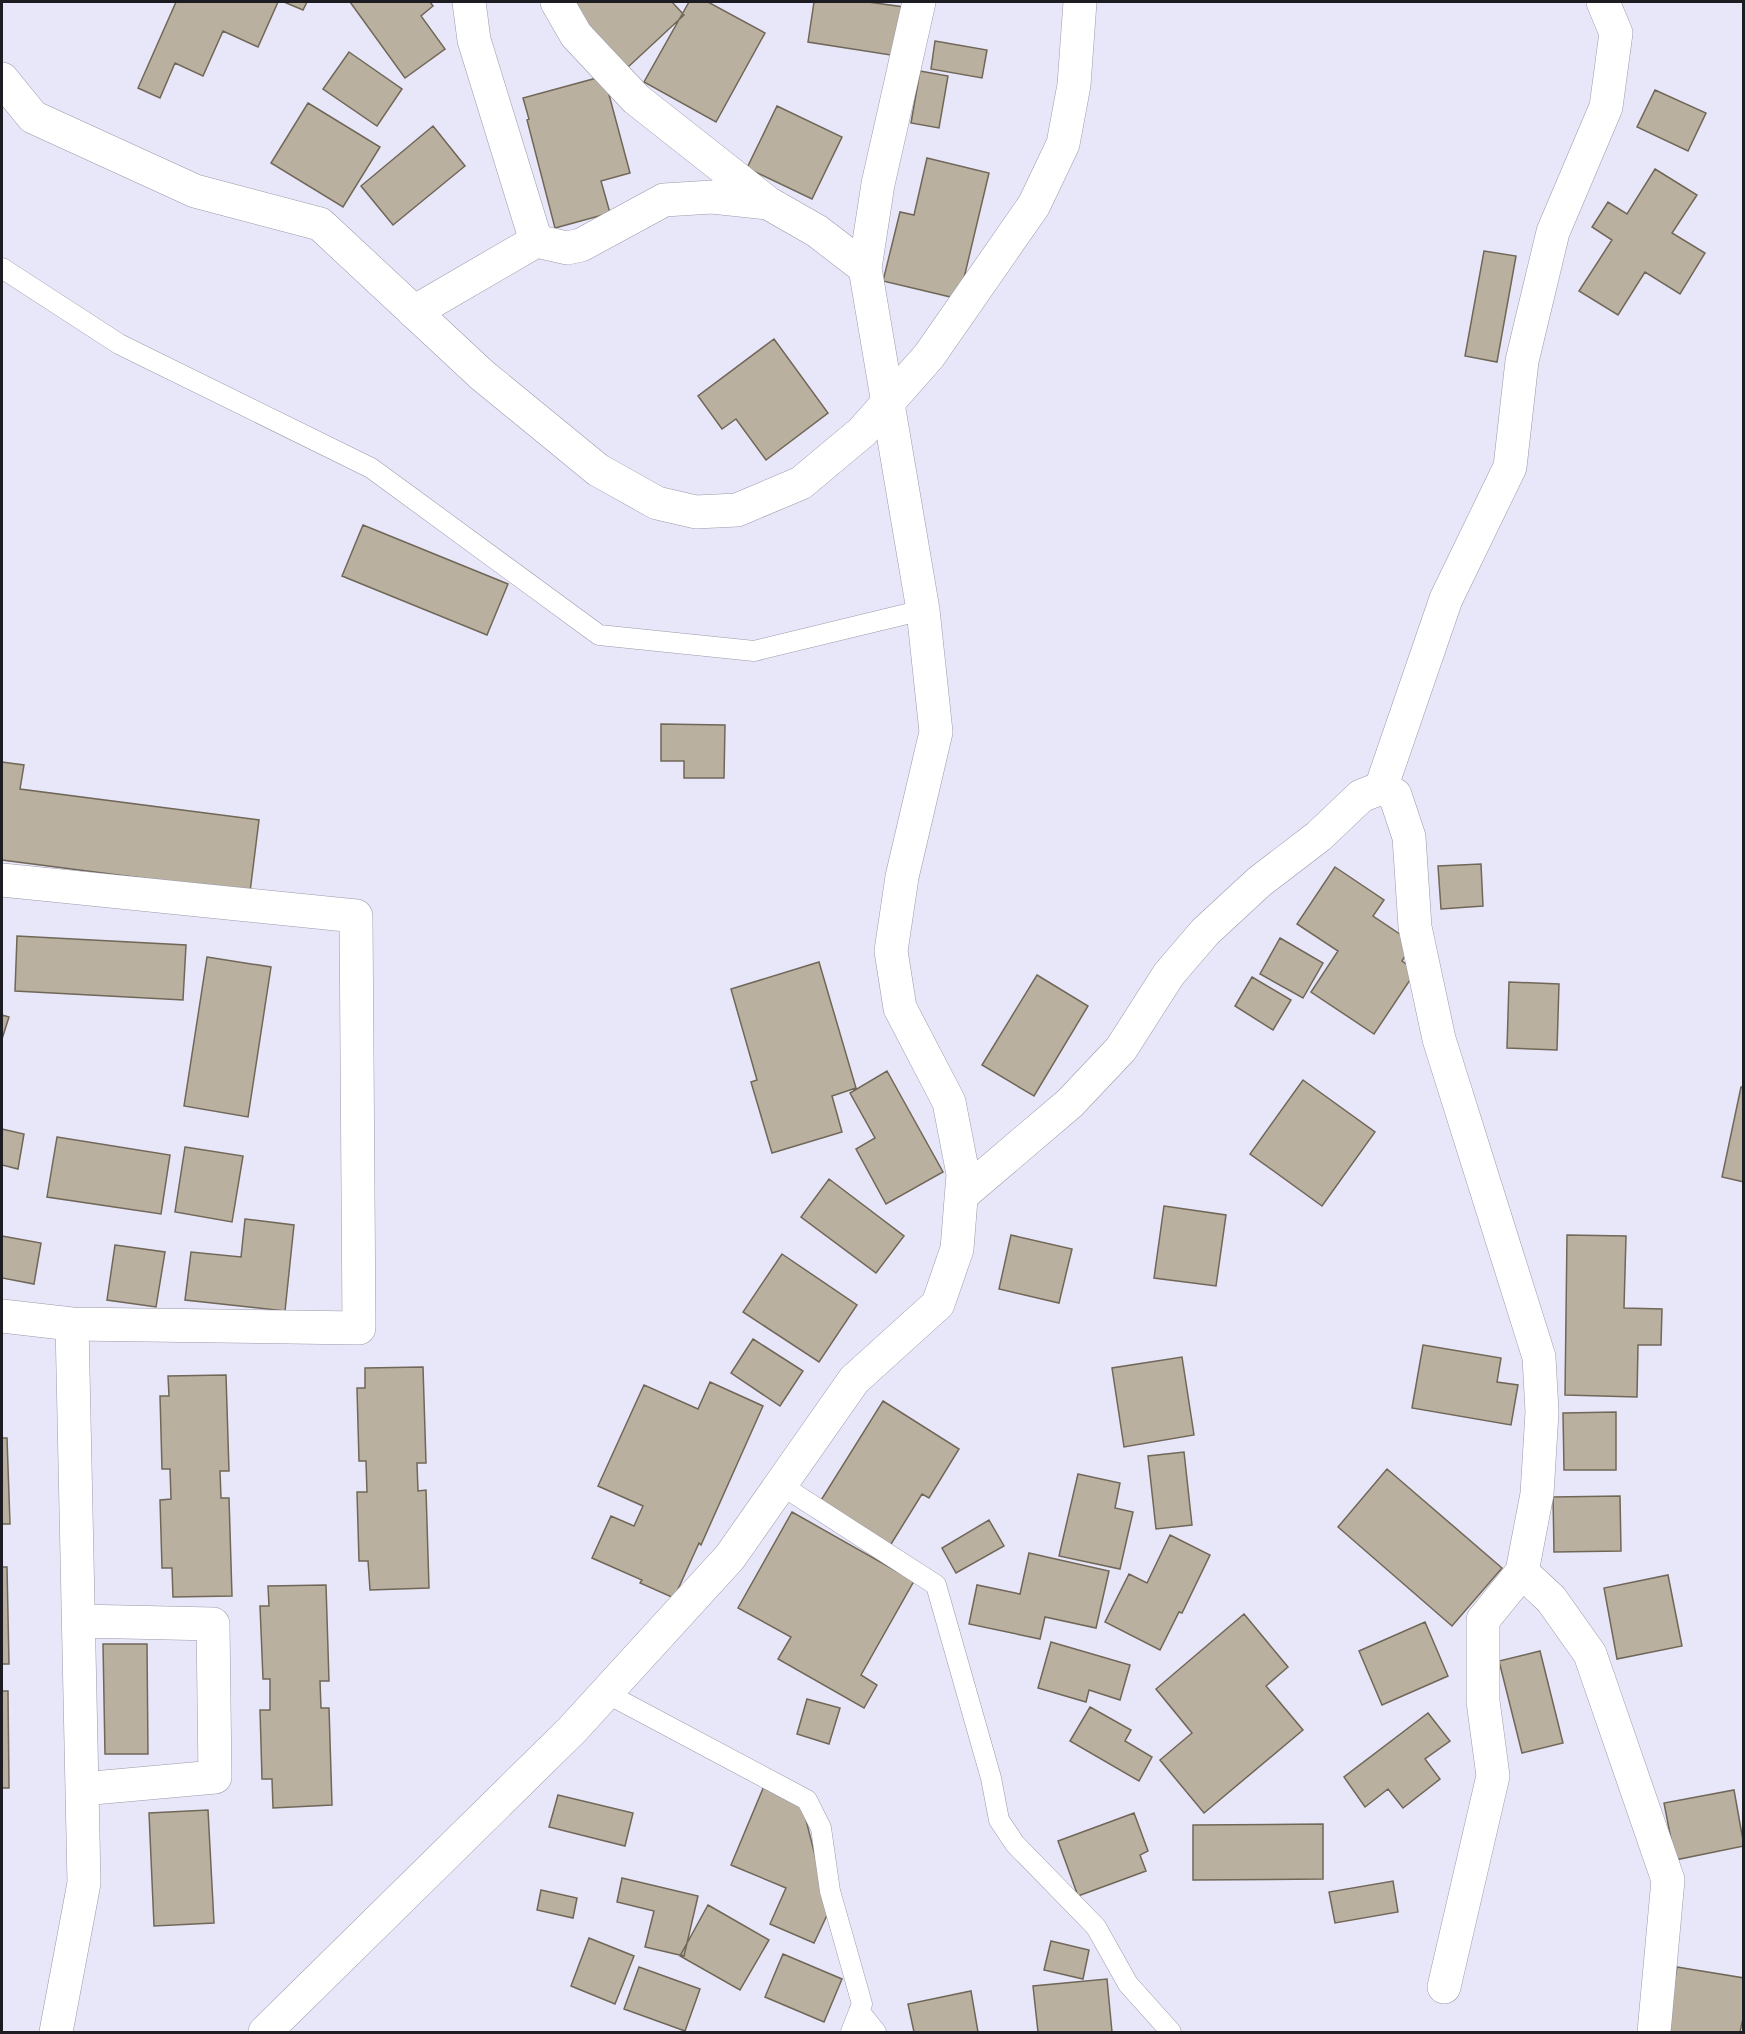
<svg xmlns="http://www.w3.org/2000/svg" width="1745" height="2034" font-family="Barlow,sans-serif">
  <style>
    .building { fill: #bab0a0; stroke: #706758; stroke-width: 1.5 }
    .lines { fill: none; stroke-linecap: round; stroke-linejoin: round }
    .lane-casing { stroke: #9a99aa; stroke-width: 21 }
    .street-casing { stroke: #9a99aa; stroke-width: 34 }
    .secondary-casing { stroke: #9a99aa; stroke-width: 34 }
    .lane { stroke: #fff; stroke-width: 20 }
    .street { stroke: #fff; stroke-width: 33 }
    .secondary { stroke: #fff; stroke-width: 33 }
  </style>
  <rect width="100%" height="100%" fill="#e8e7fa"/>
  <path class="building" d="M 176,2 L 278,2 L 258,47 L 223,31 L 203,76 L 175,63 L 160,98 L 138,88 Z
    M 284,2 L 307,2 L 303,10 Z
    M 350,2 L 430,2 L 433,6 L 421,16 L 445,49 L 405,78 Z
    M 577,2 L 672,2 L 684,15 L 627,68 L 572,7 Z
    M 689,2 L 708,2 L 765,33 L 716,122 L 644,82 Z
    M 814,2 L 868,2 L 904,7 L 897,56 L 808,42 Z
    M 935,41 L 987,50 L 982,78 L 931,69 Z
    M 349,52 L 402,89 L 377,126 L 323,89 Z
    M 920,71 L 948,76 L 939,128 L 911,123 Z
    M 604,76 L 630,173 L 601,181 L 610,213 L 555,228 L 527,120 L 529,119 L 523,98 Z
    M 1655,90 L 1706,113 L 1688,151 L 1637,127 Z
    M 308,103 L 380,147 L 343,207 L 271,163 Z
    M 777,106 L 842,137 L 812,199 L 747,168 Z
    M 433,126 L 465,166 L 393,225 L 361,186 Z
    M 927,158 L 989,173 L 959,299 L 883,281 L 900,212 L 914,215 Z
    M 1655,169 L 1697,195 L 1672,233 L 1705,253 L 1680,294 L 1645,272 L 1618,315 L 1579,291 L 1612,240 L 1592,227 L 1608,202 L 1627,214 Z
    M 1484,251 L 1516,256 L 1497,362 L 1465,356 Z
    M 774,339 L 828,413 L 766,460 L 736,419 L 722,429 L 698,396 Z
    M 363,525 L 508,584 L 487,635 L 342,576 Z
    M 661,724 L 725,725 L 724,778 L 684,778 L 684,761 L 661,761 Z
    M 2,762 L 24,765 L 20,789 L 259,820 L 250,892 L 2,860 Z
    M 1481,864 L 1483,906 L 1441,909 L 1438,866 Z
    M 1335,867 L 1384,900 L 1373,916 L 1413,943 L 1402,961 L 1416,971 L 1374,1034 L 1311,992 L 1338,951 L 1297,924 Z
    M 17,936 L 186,945 L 183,1000 L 15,991 Z
    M 1280,938 L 1323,963 L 1303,998 L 1260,974 Z
    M 207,957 L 271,967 L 248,1117 L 184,1106 Z
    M 819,962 L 856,1088 L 832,1096 L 842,1132 L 772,1153 L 751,1082 L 757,1080 L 731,989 Z
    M 1037,975 L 1088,1006 L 1034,1096 L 982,1065 Z
    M 1252,977 L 1291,1000 L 1273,1030 L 1235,1006 Z
    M 1509,982 L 1559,984 L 1557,1050 L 1507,1048 Z
    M 2,1015 L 9,1017 L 2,1039 Z
    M 887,1071 L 943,1172 L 886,1204 L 856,1149 L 875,1138 L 850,1093 Z
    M 1303,1080 L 1375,1132 L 1322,1206 L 1250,1154 Z
    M 1741,1087 L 1744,1087 L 1744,1182 L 1722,1177 Z
    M 2,1129 L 24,1134 L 18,1169 L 2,1165 Z
    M 57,1137 L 170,1155 L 161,1214 L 47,1197 Z
    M 185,1147 L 243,1156 L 232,1222 L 175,1212 Z
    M 829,1179 L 904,1236 L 876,1273 L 801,1217 Z
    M 1164,1206 L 1226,1215 L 1216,1286 L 1154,1278 Z
    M 245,1219 L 294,1225 L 285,1311 L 185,1300 L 191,1252 L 241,1257 Z
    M 1011,1235 L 1072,1249 L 1059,1303 L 999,1289 Z
    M 1567,1235 L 1626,1236 L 1624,1308 L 1662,1309 L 1661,1345 L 1638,1345 L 1637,1397 L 1565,1395 Z
    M 2,1236 L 41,1243 L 34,1284 L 2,1278 Z
    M 115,1245 L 165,1252 L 156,1307 L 107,1300 Z
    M 782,1254 L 857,1305 L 819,1362 L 743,1312 Z
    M 753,1339 L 803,1371 L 780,1406 L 731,1373 Z
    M 1423,1345 L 1501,1358 L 1497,1382 L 1518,1385 L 1511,1425 L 1412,1408 Z
    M 1182,1357 L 1194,1435 L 1124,1447 L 1112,1368 Z
    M 423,1367 L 426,1463 L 417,1463 L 418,1491 L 426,1490 L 429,1588 L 370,1590 L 368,1561 L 359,1561 L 357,1492 L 367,1492 L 366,1461 L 359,1461 L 357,1388 L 365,1388 L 365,1368 Z
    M 226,1375 L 229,1471 L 220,1471 L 221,1498 L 229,1498 L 232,1596 L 173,1597 L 172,1568 L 162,1568 L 160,1500 L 171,1499 L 170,1469 L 162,1469 L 160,1396 L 169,1396 L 168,1376 Z
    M 710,1382 L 763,1406 L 701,1545 L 699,1543 L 674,1598 L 640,1583 L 642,1580 L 592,1558 L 611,1516 L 634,1526 L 643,1506 L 598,1486 L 644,1385 L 698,1409 Z
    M 883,1401 L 959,1449 L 929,1498 L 922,1494 L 888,1549 L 818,1505 Z
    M 1616,1412 L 1616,1470 L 1564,1470 L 1563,1413 Z
    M 2,1438 L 7,1438 L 10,1524 L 2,1524 L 2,1535 Z
    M 1184,1452 L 1192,1525 L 1156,1529 L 1148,1456 Z
    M 1387,1469 L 1502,1568 L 1452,1626 L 1338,1527 Z
    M 1078,1474 L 1120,1483 L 1115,1508 L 1133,1512 L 1120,1569 L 1059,1556 Z
    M 1620,1496 L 1621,1551 L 1554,1552 L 1553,1497 Z
    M 792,1512 L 914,1581 L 861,1675 L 877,1685 L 864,1708 L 778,1659 L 791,1637 L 738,1608 Z
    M 989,1520 L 1004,1546 L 956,1573 L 942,1548 Z
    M 1170,1535 L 1210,1555 L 1182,1613 L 1179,1612 L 1160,1650 L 1105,1622 L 1129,1574 L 1147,1583 Z
    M 1029,1553 L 1109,1571 L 1096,1628 L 1045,1617 L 1040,1639 L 969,1624 L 977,1585 L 1020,1594 Z
    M 2,1567 L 7,1567 L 9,1664 L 2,1664 Z
    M 1668,1575 L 1682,1646 L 1617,1659 L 1604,1588 Z
    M 326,1585 L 329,1681 L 320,1681 L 321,1708 L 329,1708 L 332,1805 L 273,1808 L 272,1779 L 262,1779 L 260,1710 L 270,1710 L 270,1679 L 263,1679 L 260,1606 L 269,1606 L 268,1586 Z
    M 1244,1614 L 1288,1667 L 1266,1686 L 1303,1730 L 1204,1813 L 1160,1760 L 1192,1733 L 1156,1689 Z
    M 1425,1622 L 1448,1676 L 1382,1705 L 1359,1651 Z
    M 1051,1642 L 1130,1665 L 1120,1700 L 1089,1690 L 1086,1702 L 1038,1688 Z
    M 103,1644 L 147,1644 L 148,1754 L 105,1754 Z
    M 1540,1651 L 1563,1743 L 1522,1753 L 1499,1661 Z
    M 2,1691 L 8,1691 L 9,1788 L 2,1788 Z
    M 807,1699 L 840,1708 L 829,1744 L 797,1734 Z
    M 1090,1707 L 1131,1730 L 1125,1741 L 1152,1757 L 1139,1781 L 1070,1741 Z
    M 1428,1713 L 1450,1741 L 1425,1759 L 1440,1779 L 1403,1808 L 1388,1789 L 1365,1807 L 1344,1777 Z
    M 764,1786 L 802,1804 L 829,1911 L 814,1943 L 770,1924 L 786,1888 L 731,1865 Z
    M 1734,1790 L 1744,1846 L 1675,1860 L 1664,1803 Z
    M 558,1795 L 633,1813 L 625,1846 L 549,1827 Z
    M 208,1810 L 214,1923 L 154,1926 L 149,1813 Z
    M 1134,1813 L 1148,1851 L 1140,1855 L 1146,1871 L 1078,1896 L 1058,1841 Z
    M 1323,1824 L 1323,1879 L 1193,1880 L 1193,1825 Z
    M 622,1878 L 698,1896 L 684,1956 L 645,1947 L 654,1911 L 617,1902 Z
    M 1393,1881 L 1398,1912 L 1335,1923 L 1329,1892 Z
    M 541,1890 L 577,1898 L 573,1918 L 537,1910 Z
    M 708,1905 L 769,1940 L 740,1990 L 680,1956 Z
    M 589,1938 L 634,1956 L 615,2004 L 571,1986 Z
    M 1051,1941 L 1089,1950 L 1083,1979 L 1044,1970 Z
    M 783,1954 L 842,1979 L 824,2022 L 765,1997 Z
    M 639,1967 L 700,1989 L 685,2031 L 624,2009 Z
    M 1677,1967 L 1744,1978 L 1744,2014 L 1740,2032 L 1665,2032 Z
    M 1107,1979 L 1112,2032 L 1038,2032 L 1033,1986 Z
    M 971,1991 L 978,2032 L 914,2032 L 908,2004 Z"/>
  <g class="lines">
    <g class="lane-casing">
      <path id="lane" d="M 2,268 L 119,344 L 371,468 L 599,635 L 754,651 L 923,610
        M 781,1485 L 936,1585 L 991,1778 L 999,1820 L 1015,1844 L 1096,1927 L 1128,1984 L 1171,2032
        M 606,1693 L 807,1800 L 821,1828 L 830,1891 L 862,2004 L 851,2032
        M 859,2011 L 876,2032"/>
    </g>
    <g class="street-casing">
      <path id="street" d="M 469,2 L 474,40 L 536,241
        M 557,2 L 576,35 L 636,99 L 768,203
        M 414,312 L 536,241 L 567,248 L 581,245 L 664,200 L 712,197 L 768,203 L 817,231 L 865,268
        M 1381,788 L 1446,599 L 1510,467 L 1522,361 L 1553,232 L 1606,107 L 1616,33 L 1603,2
        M 2,880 L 356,916 L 359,1328 L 72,1324 L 2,1316
        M 962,1195 L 1070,1103 L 1121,1049 L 1169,974 L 1205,932 L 1259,882 L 1319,836 L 1361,796 L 1381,788 L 1395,795 L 1409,837 L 1415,927 L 1439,1039 L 1539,1357 L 1542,1412 L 1537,1494 L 1522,1572 L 1483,1620 L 1483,1701 L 1493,1776 L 1444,1987
        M 1522,1572 L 1551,1599 L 1590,1654 L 1668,1880 L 1654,2032
        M 79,1621 L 213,1624 L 215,1777 L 82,1789
        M 56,2032 L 84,1883 L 72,1324
        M 265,2032 L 572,1730 L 730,1557 L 854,1380 L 938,1304 L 957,1249 L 963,1174 L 949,1102 L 900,1008 L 891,951 L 902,877 L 936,732 L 923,610 L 865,268 L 878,184 L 919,2"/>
    </g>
    <g class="secondary-casing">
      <path id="secondary" d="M 2,79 L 33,117 L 195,191 L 320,224 L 482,375 L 598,470 L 657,503 L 696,512 L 737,510 L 801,483 L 862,432 L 929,356 L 1034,205 L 1063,144 L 1074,85 L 1080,2"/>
    </g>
    <use href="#lane" class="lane"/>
    <use href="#street" class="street"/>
    <use href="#secondary" class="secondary"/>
  </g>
  <rect width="1745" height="2034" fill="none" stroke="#1d1c23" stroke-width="6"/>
</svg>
